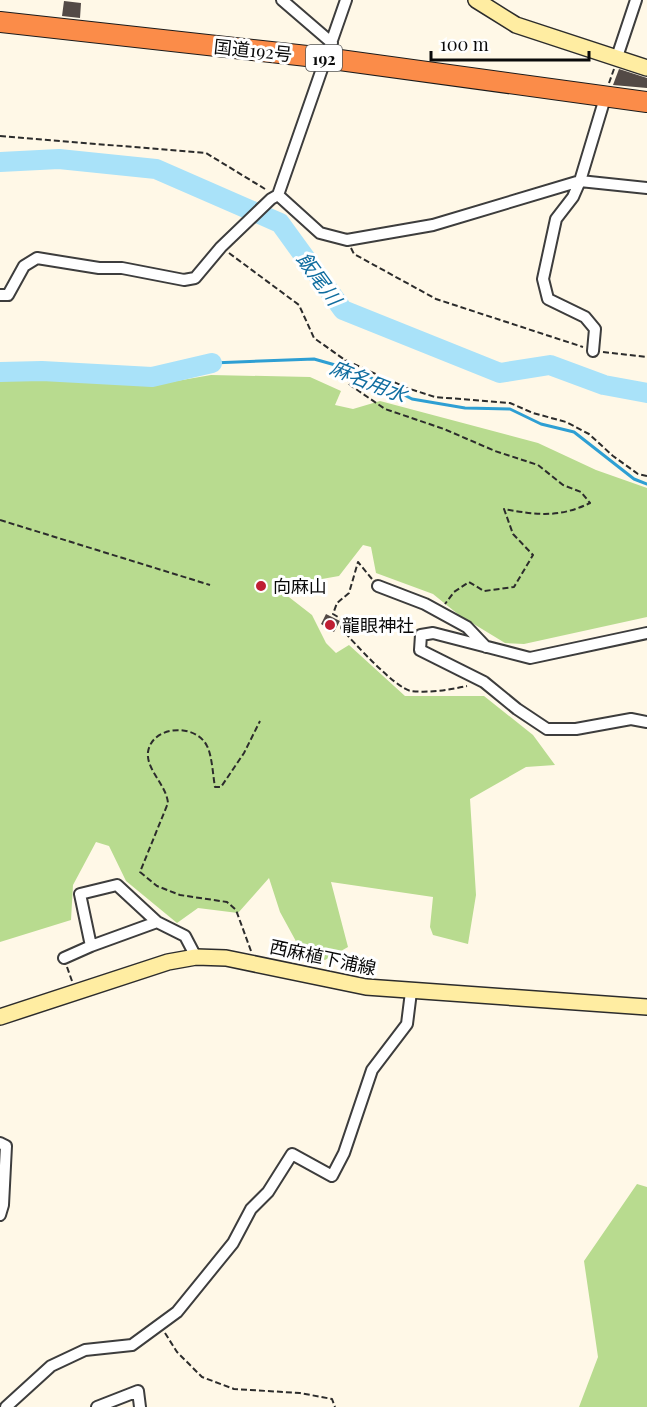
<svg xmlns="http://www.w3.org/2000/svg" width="647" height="1407" font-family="'Playfair Display','Noto Sans JP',serif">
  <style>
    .forest { fill: #b8db8f }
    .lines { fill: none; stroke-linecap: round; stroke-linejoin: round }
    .stream { stroke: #2e9fd3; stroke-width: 3 }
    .river { stroke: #a9e2f9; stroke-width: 20 }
    .building { fill: #534a46 }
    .street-casing { stroke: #3d3d3d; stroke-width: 14 }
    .secondary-casing { stroke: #2c2c2c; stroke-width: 18 }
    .highway-casing { stroke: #1b1b1b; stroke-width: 22 }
    .path { stroke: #2c2c2c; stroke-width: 2; stroke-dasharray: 6 3; stroke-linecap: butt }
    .street { stroke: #fff; stroke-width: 10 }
    .secondary { stroke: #ffeda2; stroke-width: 15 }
    .highway { stroke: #fb8c49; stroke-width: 20 }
    .poi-dot { fill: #bf1e33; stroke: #fff; stroke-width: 2 }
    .labels { text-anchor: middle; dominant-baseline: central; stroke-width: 6; stroke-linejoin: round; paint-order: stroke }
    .shield { fill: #fff; stroke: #545454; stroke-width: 1.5 }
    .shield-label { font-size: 16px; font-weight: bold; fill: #0a0a0a }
    .street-label { font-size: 18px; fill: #0a0a0a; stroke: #fff }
    .poi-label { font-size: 18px; fill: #0a0a0a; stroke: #fff; text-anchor: start }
    .water-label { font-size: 20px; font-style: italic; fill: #106d9f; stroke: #fff }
  </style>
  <rect width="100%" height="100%" fill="#fff8e7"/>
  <path class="forest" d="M 211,375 L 310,377 L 341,391 L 335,405 L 353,409 L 380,401 L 538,443 L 596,470 L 647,488 L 647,617 L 524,644 L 505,643 L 459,615 L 433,594 L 376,573 L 371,547 L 363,545 L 339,576 L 276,587 L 312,615 L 326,643 L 336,653 L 349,645 L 405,696 L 484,696 L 533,735 L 555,765 L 526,767 L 470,799 L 476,895 L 468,944 L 433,935 L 430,927 L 433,897 L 331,882 L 348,947 L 325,960 L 298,945 L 280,912 L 269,878 L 238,913 L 198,908 L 177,923 L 126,881 L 109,846 L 96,842 L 73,885 L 71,920 L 0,942 L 0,378 L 27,378 L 159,384 Z
    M 637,1184 L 647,1187 L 647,1407 L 579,1407 L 598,1357 L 584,1261 Z"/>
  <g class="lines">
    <path class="stream" d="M 212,363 L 314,359 L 360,372 L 412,399 L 465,408 L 510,409 L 541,424 L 574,432 L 634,479 L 647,484"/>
    <path class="river" d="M 0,162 L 59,159 L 156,169 L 280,223 L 343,310 L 500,373 L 550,365 L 604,385 L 647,393
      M 0,372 L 42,371 L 152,377 L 212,363"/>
  </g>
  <path class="building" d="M 64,1 L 81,3 L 80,18 L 62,16 Z
    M 619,69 L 647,78 L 647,88 L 613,85 Z
    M 326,614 L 340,621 L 334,632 L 321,624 Z"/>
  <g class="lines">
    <g class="street-casing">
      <path id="street" d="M 282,0 L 332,43
        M 617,57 L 636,0
        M 278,195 L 320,233 L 347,240 L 433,225 L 580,181 L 647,188
        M 0,295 L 8,295 L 24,266 L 37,258 L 99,268 L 122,268 L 184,280 L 195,278 L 221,247 L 271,199 L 278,195 L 346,0
        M 593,351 L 595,329 L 585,317 L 548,299 L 543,279 L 556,219 L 573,197 L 580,181 L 605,98
        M 378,586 L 425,604 L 467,627 L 486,647
        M 647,633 L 530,658 L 433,633 L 421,635 L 420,650 L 484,682 L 517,709 L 547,729 L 576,729 L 631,719 L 647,722
        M 157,922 L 91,946 L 80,894 L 117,885 L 157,922 L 185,936 L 196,957
        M 64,958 L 91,946
        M 0,1143 L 6,1146 L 3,1205 L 0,1215
        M 6,1407 L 51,1366 L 85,1350 L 132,1345 L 177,1312 L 233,1243 L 251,1209 L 268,1192 L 292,1154 L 332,1176 L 344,1153 L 372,1070 L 407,1024 L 411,992
        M 97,1407 L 138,1391 L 140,1407"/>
    </g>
    <g class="secondary-casing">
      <path id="secondary" d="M 476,0 L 516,25 L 647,68
        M 0,1017 L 168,962 L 196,957 L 226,958 L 366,987 L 647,1007"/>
    </g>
    <g class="highway-casing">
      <path id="highway" d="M 0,22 L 325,58 L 647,102"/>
    </g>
    <path class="path" d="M 609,83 L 614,69
      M 0,136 L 206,153 L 265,189
      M 351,248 L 354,254 L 436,299 L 583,347
      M 229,253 L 299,305 L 314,338 L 345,360 L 407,388 L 435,397 L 510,403 L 533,413 L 566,422 L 589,434 L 613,456 L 638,474 L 647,476
      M 603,352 L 647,357
      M 345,360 L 341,372 L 350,385 L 385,409 L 444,429 L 495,451 L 538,465 L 563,485 L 581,492 L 590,503 C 559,518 537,515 504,509 L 513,534 L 533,555 L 514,587 L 484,591 L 469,582 L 454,592 L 445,604
      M 0,520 L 210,585
      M 372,579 L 358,562 L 349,593 L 337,603 L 333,614 L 343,620 L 341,628 C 353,642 395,688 411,691 C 429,693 449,690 467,686
      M 251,951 L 236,910 L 227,902 L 180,895 L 157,886 L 140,872 L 168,803 C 166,784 146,770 148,752 C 152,725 196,723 207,746 C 212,755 213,776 215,787 L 221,787 L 244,753 L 260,721
      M 67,967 L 72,981
      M 165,1333 L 177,1352 L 202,1377 L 234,1389 L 300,1393 L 332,1399 L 335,1407"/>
    <use href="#street" class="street"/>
    <use href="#secondary" class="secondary"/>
    <use href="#highway" class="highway"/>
  </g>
  <g class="poi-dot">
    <circle cx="261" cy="586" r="6"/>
    <circle cx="330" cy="625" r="6"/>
  </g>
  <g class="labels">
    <rect class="shield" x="306" y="45" width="36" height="26" rx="4.5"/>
    <g class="shield-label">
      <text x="324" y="58">192</text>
    </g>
    <g class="street-label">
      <text transform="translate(253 50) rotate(6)">国道192号</text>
      <text transform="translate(323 957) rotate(12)">西麻植下浦線</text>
    </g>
    <g class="poi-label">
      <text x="273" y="586">向麻山</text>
      <text x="342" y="625">龍眼神社</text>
    </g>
    <g class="water-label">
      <text transform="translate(320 278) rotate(54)">飯尾川</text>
      <text transform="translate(369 380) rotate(22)">麻名用水</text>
    </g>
  </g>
  <path d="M431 51v9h158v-9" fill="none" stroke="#0a0a0a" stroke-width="3"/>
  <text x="440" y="51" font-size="18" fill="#0a0a0a" stroke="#ffffff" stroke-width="4.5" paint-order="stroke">100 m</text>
</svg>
